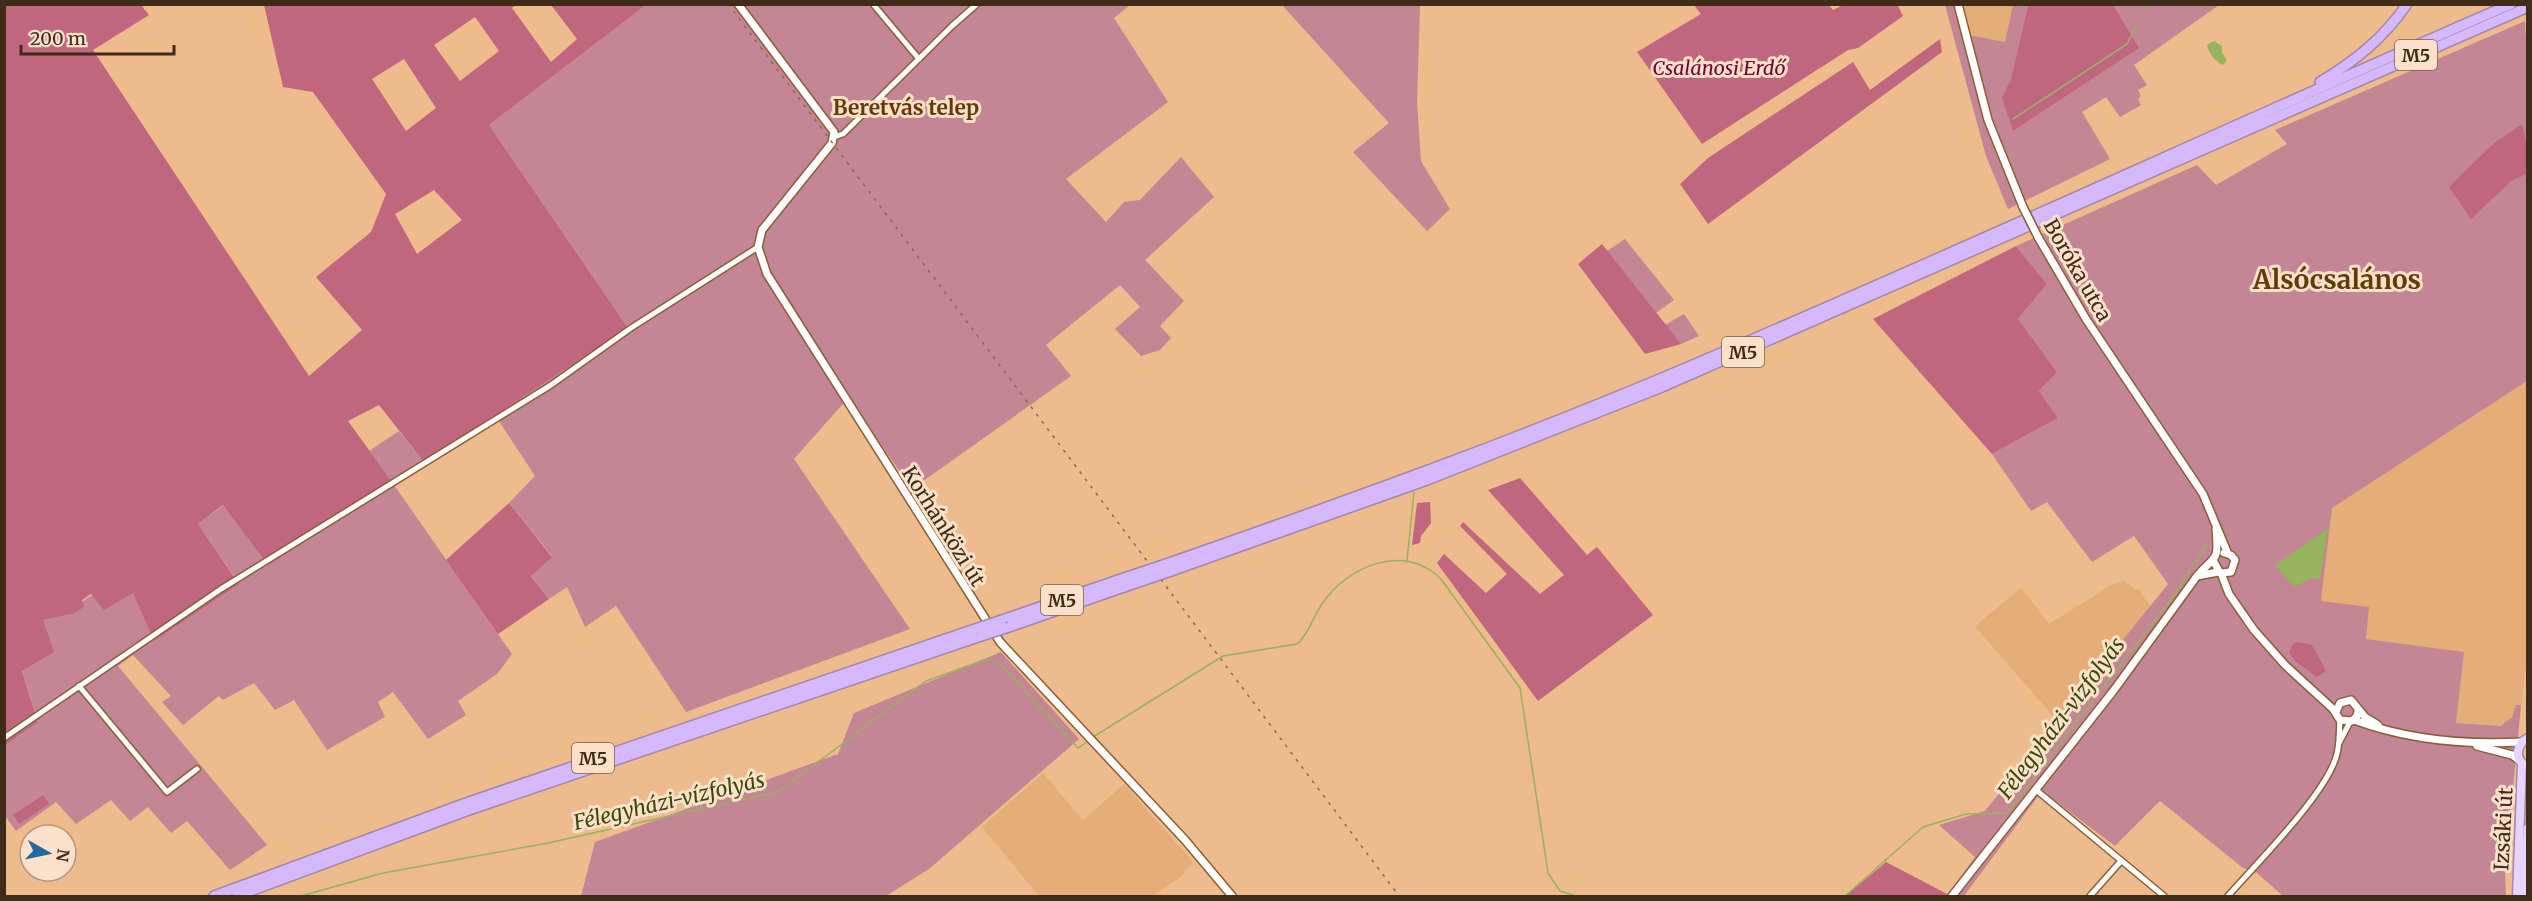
<svg xmlns="http://www.w3.org/2000/svg" width="2532" height="901" font-family="Merriweather,serif">
  <style>
    .built { fill: #e5ad78 }
    .green { fill: #c48594 }
    .forest { fill: #c0667e; fill-rule: evenodd }
    .water { fill: #96b35d }
    .lines { fill: none; stroke-linecap: round; stroke-linejoin: round }
    .stream { stroke: #96b35d; stroke-width: 1.5 }
    .minor-casing { stroke: #8c5f32; stroke-width: 8 }
    .tertiary-casing { stroke: #8c5f32; stroke-width: 10 }
    .primary-casing { stroke: #a187ad; stroke-width: 11 }
    .motorway-casing { stroke: #a187ad; stroke-width: 12 }
    .minor { stroke: #fff; stroke-width: 5 }
    .tertiary { stroke: #fff; stroke-width: 7 }
    .primary { stroke: #e6d5fe; stroke-width: 8 }
    .motorway { stroke: #d6b9fd; stroke-width: 9 }
    .rail { stroke: #8b6a4a; stroke-width: 1.5; stroke-dasharray: 3 6; stroke-linecap: butt }
    .tertiary-bridge-casing { stroke: #8c5f32; stroke-width: 10; stroke-linecap: butt }
    .motorway-bridge-casing { stroke: #a187ad; stroke-width: 12; stroke-linecap: butt }
    .tertiary-bridge { stroke: #fff; stroke-width: 7 }
    .motorway-bridge { stroke: #d6b9fd; stroke-width: 9 }
    .labels { text-anchor: middle; dominant-baseline: central; stroke-width: 6; stroke-linejoin: round; paint-order: stroke }
    .shield { fill: #fbe1ca; stroke: #77624d; stroke-width: 1.5 }
    .shield-label { font-size: 18px; font-weight: bold; fill: #3f2b18 }
    .park-label { font-size: 20px; font-style: italic; fill: #750034; stroke: #fbe1ca }
    .street-label { font-size: 20px; fill: #3f2b18; stroke: #fbe1ca }
    .neighbourhood-label { font-size: 21px; font-weight: bold; fill: #643a06; stroke: #fbe1ca }
    .water-label { font-size: 21px; font-style: italic; fill: #384a09; stroke: #fbe1ca }
    .district-label { font-size: 26px; font-weight: bold; fill: #643a06; stroke: #fbe1ca }
  </style>
  <rect width="100%" height="100%" fill="#edbb8c"/>
  <path class="built" d="M 1962,5 L 2013,5 L 2005,42 L 1969,35 Z
    M 2527,381 L 2528,649 L 2521,705 L 2516,705 L 2512,717 L 2501,726 L 2456,723 L 2464,652 L 2366,639 L 2321,602 L 2332,508 Z
    M 2124,580 L 2135,590 L 2138,589 L 2153,610 L 2064,729 L 1975,626 L 2021,588 L 2049,624 L 2110,586 Z
    M 1043,773 L 1083,820 L 1124,784 L 1193,862 L 1179,878 L 1153,896 L 1039,896 L 982,827 Z"/>
  <path class="green" d="M 646,5 L 1130,5 L 1114,18 L 1168,102 L 1066,179 L 1106,222 L 1124,202 L 1140,200 L 1181,157 L 1214,197 L 1145,260 L 1184,301 L 1160,326 L 1171,338 L 1160,350 L 1141,356 L 1115,329 L 1140,307 L 1120,285 L 1046,345 L 1071,376 L 912,489 L 848,398 L 794,459 L 910,629 L 686,712 L 616,606 L 585,627 L 567,587 L 549,599 L 531,575 L 552,556 L 509,503 L 535,476 L 495,415 L 628,328 L 489,125 Z
    M 1282,5 L 1420,5 L 1417,102 L 1421,161 L 1450,209 L 1427,231 L 1353,152 L 1389,123 Z
    M 1945,5 L 1962,5 L 1969,35 L 2005,42 L 2013,5 L 2028,5 L 2011,80 L 2003,98 L 2013,131 L 2138,48 L 2113,5 L 2219,5 L 2134,65 L 2147,85 L 2138,90 L 2141,96 L 2138,99 L 2141,105 L 2120,117 L 2106,97 L 2082,112 L 2110,159 L 2008,209 L 1986,156 Z
    M 2525,21 L 2528,77 L 2527,381 L 2332,508 L 2321,601 L 2369,607 L 2366,639 L 2464,652 L 2456,723 L 2501,726 L 2512,717 L 2516,705 L 2521,705 L 2505,871 L 2506,896 L 2283,896 L 2257,873 L 2243,868 L 2160,801 L 2115,846 L 2042,791 L 1964,896 L 1947,895 L 1975,857 L 1939,825 L 1985,811 L 2168,584 L 2134,536 L 2092,562 L 2047,502 L 2031,511 L 1992,454 L 2058,418 L 2039,391 L 2057,372 L 2018,319 L 2047,284 L 2016,246 L 2197,165 L 2216,185 L 2287,144 L 2275,130 Z
    M 1625,239 L 1674,300 L 1656,313 L 1607,251 Z
    M 1684,314 L 1699,336 L 1681,344 L 1665,325 Z
    M 399,431 L 424,462 L 392,483 L 369,451 Z
    M 394,485 L 512,654 L 497,674 L 458,701 L 466,715 L 428,739 L 393,692 L 378,702 L 385,717 L 327,750 L 294,700 L 275,710 L 254,683 L 223,700 L 219,696 L 183,725 L 162,702 L 171,696 L 133,655 L 118,666 L 267,845 L 230,870 L 187,821 L 171,833 L 148,807 L 130,821 L 111,800 L 76,824 L 56,802 L 16,831 L 5,816 L 4,745 L 38,721 L 22,670 L 43,620 L 72,614 C 90,588 103,593 133,592 L 154,641 L 239,583 L 198,524 L 224,505 L 269,564 Z
    M 1001,652 L 1079,739 L 929,869 L 886,896 L 581,896 L 595,842 L 838,754 L 854,713 Z"/>
  <path class="forest" d="M 1828,4 L 1833,10 L 1843,5 L 1900,5 L 1898,6 L 1903,16 L 1858,48 L 1848,50 L 1702,144 L 1637,52 L 1701,14 L 1694,5 Z
    M 5,5 L 141,5 L 149,15 L 93,50 L 309,376 L 362,330 L 316,277 L 371,232 L 386,194 L 313,92 L 283,87 L 264,5 L 515,5 L 512,8 L 551,62 L 577,39 L 551,5 L 646,5 L 489,125 L 628,328 L 424,462 L 379,405 L 348,421 L 394,485 L 268,565 L 223,505 L 198,524 L 239,584 L 154,641 L 133,593 L 104,610 L 91,594 L 82,600 L 84,607 L 72,614 L 43,620 L 54,652 L 22,671 L 38,722 L 5,745 ZM 475,17 L 499,51 L 460,81 L 434,45 ZM 404,59 L 436,108 L 406,131 L 372,79 ZM 434,190 L 462,220 L 417,254 L 395,214 Z
    M 2028,5 L 2113,5 L 2139,48 L 2013,131 L 2002,98 L 2011,79 Z
    M 1940,39 L 1942,52 L 1708,224 L 1680,184 L 1708,158 L 1853,62 L 1870,90 Z
    M 2522,124 L 2527,145 L 2527,174 L 2511,181 L 2471,219 L 2449,187 L 2493,144 Z
    M 1602,244 L 1681,344 L 1645,354 L 1578,264 Z
    M 2016,246 L 2047,284 L 2018,319 L 2057,372 L 2039,391 L 2058,418 L 1992,454 L 1873,319 Z
    M 1520,478 L 1587,555 L 1597,547 L 1653,615 L 1538,701 L 1437,563 L 1444,554 L 1486,593 L 1507,574 L 1460,526 L 1463,522 L 1540,594 L 1564,575 L 1488,490 Z
    M 1430,502 L 1431,523 L 1421,536 L 1420,543 L 1412,545 L 1417,503 Z
    M 509,503 L 552,557 L 531,576 L 549,599 L 498,634 L 446,560 Z
    M 2298,642 L 2312,645 L 2326,671 L 2317,677 L 2295,661 L 2289,652 L 2293,644 Z
    M 43,795 L 49,804 L 19,824 L 13,815 Z
    M 1886,862 L 1951,896 L 1845,896 Z"/>
  <path class="water" d="M 2214,41 L 2222,46 L 2222,53 L 2227,60 L 2223,65 C 2216,63 2208,52 2207,45 Z
    M 2328,528 L 2320,579 L 2311,578 L 2294,587 L 2275,565 Z"/>
  <g class="lines">
    <path class="stream" d="M 2146,10 L 2149,4
      M 2013,119 L 2127,44 L 2139,21
      M 1407,560 L 1414,492
      M 1093,737 L 1223,656 L 1297,644 C 1309,634 1313,617 1322,604 C 1347,566 1405,542 1441,579 L 1520,688 L 1548,873 L 1560,891 L 1576,896
      M 301,896 L 383,873 L 548,843 L 778,792 L 926,681 L 987,659 L 1001,665 L 1078,748 L 1090,740
      M 1845,896 L 1923,827 L 1966,814 L 2007,813 L 2177,591 L 2207,543"/>
    <g class="minor-casing">
      <path id="minor" d="M 873,4 L 919,59
        M 834,137 L 843,134 L 952,26 L 977,4
        M 79,686 L 167,792 L 197,769
        M 4,738 L 221,589 L 551,385 L 631,328 L 758,247
        M 2339,743 L 2350,722
        M 2035,789 L 2164,896
        M 2090,896 L 2121,861
        M 2228,896 C 2256,864 2325,795 2336,757 C 2340,746 2339,732 2340,720"/>
    </g>
    <g class="tertiary-casing">
      <path id="tertiary" d="M 738,4 L 834,132 L 832,143 L 762,230 L 758,247 L 767,274 L 1000,642 L 1185,840 L 1232,896
        M 1958,4 L 1988,120 L 2023,207
        M 2038,237 L 2086,319 L 2203,494 L 2228,554
        M 2214,562 L 2220,573 L 2231,572 L 2235,560 L 2231,555 L 2224,553
        M 2221,573 L 2229,594 L 2254,630 L 2285,665 L 2333,709 L 2340,720 L 2352,721 L 2357,716 L 2358,710
        M 2197,576 L 2218,572
        M 2336,712 L 2340,703 L 2351,700 L 2365,717 L 2378,725
        M 2354,720 C 2408,740 2465,745 2522,742
        M 2477,746 L 2512,755 L 2520,761
        M 1952,896 L 2114,690 L 2197,576 C 2216,554 2219,563 2216,529"/>
    </g>
    <g class="primary-casing">
      <path id="primary" d="M 2524,765 C 2514,757 2517,744 2528,738
        M 2517,896 L 2522,763
        M 2523,896 L 2528,828"/>
    </g>
    <g class="motorway-casing">
      <path id="motorway" d="M 2320,82 C 2355,61 2384,38 2407,4
        M 1169,563 C 1335,505 1500,446 1662,378 C 1947,258 2227,127 2511,4
        M 1171,571 L 1427,480 L 1662,387 L 2528,7
        M 1002,620 L 1121,579
        M 1009,627 L 1124,587
        M 214,896 L 466,803 L 975,629
        M 237,896 L 466,811 L 981,636"/>
    </g>
    <use href="#minor" class="minor"/>
    <use href="#tertiary" class="tertiary"/>
    <use href="#primary" class="primary"/>
    <use href="#motorway" class="motorway"/>
    <path class="rail" d="M 728,4 L 1399,896"/>
    <g class="tertiary-bridge-casing">
      <path id="tertiary-bridge" d="M 2023,207 L 2038,237"/>
    </g>
    <g class="motorway-bridge-casing">
      <path id="motorway-bridge" d="M 1121,579 L 1169,563
        M 1124,587 L 1171,571
        M 975,629 L 1002,620
        M 981,636 L 1009,627"/>
    </g>
    <use href="#tertiary-bridge" class="tertiary-bridge"/>
    <use href="#motorway-bridge" class="motorway-bridge"/>
  </g>
  <g class="labels">
    <g class="shield">
      <rect x="2395" y="40" width="42" height="30" rx="4.5"/>
      <rect x="1722" y="337" width="42" height="30" rx="4.5"/>
      <rect x="1041" y="585" width="42" height="30" rx="4.5"/>
      <rect x="572" y="743" width="42" height="30" rx="4.5"/>
    </g>
    <g class="shield-label">
      <text x="2416" y="55">M5</text>
      <text x="1743" y="352">M5</text>
      <text x="1062" y="600">M5</text>
      <text x="593" y="758">M5</text>
    </g>
    <g class="park-label">
      <text x="1719" y="67">Csalánosi Erdő</text>
    </g>
    <g class="street-label">
      <text transform="translate(2078 270) rotate(60)">Boróka utca</text>
      <text transform="translate(944 526) rotate(58)">Korhánközi út</text>
      <text transform="translate(2503 829) rotate(-87)">Izsáki út</text>
    </g>
    <g class="neighbourhood-label">
      <text x="906" y="107">Beretvás telep</text>
    </g>
    <g class="water-label">
      <text transform="translate(2061 718) rotate(-53)">Félegyházi-vízfolyás</text>
      <text transform="translate(669 801) rotate(-13)">Félegyházi-vízfolyás</text>
    </g>
    <g class="district-label">
      <text x="2337" y="279">Alsócsalános</text>
    </g>
  </g>
  <rect width="2532" height="901" fill="none" stroke="#3f2b18" stroke-width="12"/>
  <g transform="translate(48 853) rotate(99)"><circle r="28" fill="#fbe1ca" stroke="#b09883" stroke-width="1.5"/>
  <path d="M0-4.5L10 22L0 15L-10 22Z" fill="#216a9e"/>
  <text y="-9" font-size="16" font-weight="bold" text-anchor="middle" fill="#3f2b18">N</text>
  </g>
  <path d="M21 45v9h153v-9" fill="none" stroke="#3f2b18" stroke-width="3"/>
  <text x="30" y="45" font-size="18" fill="#3f2b18" stroke="#fbe1ca" stroke-width="4.5" paint-order="stroke">200 m</text>
</svg>
